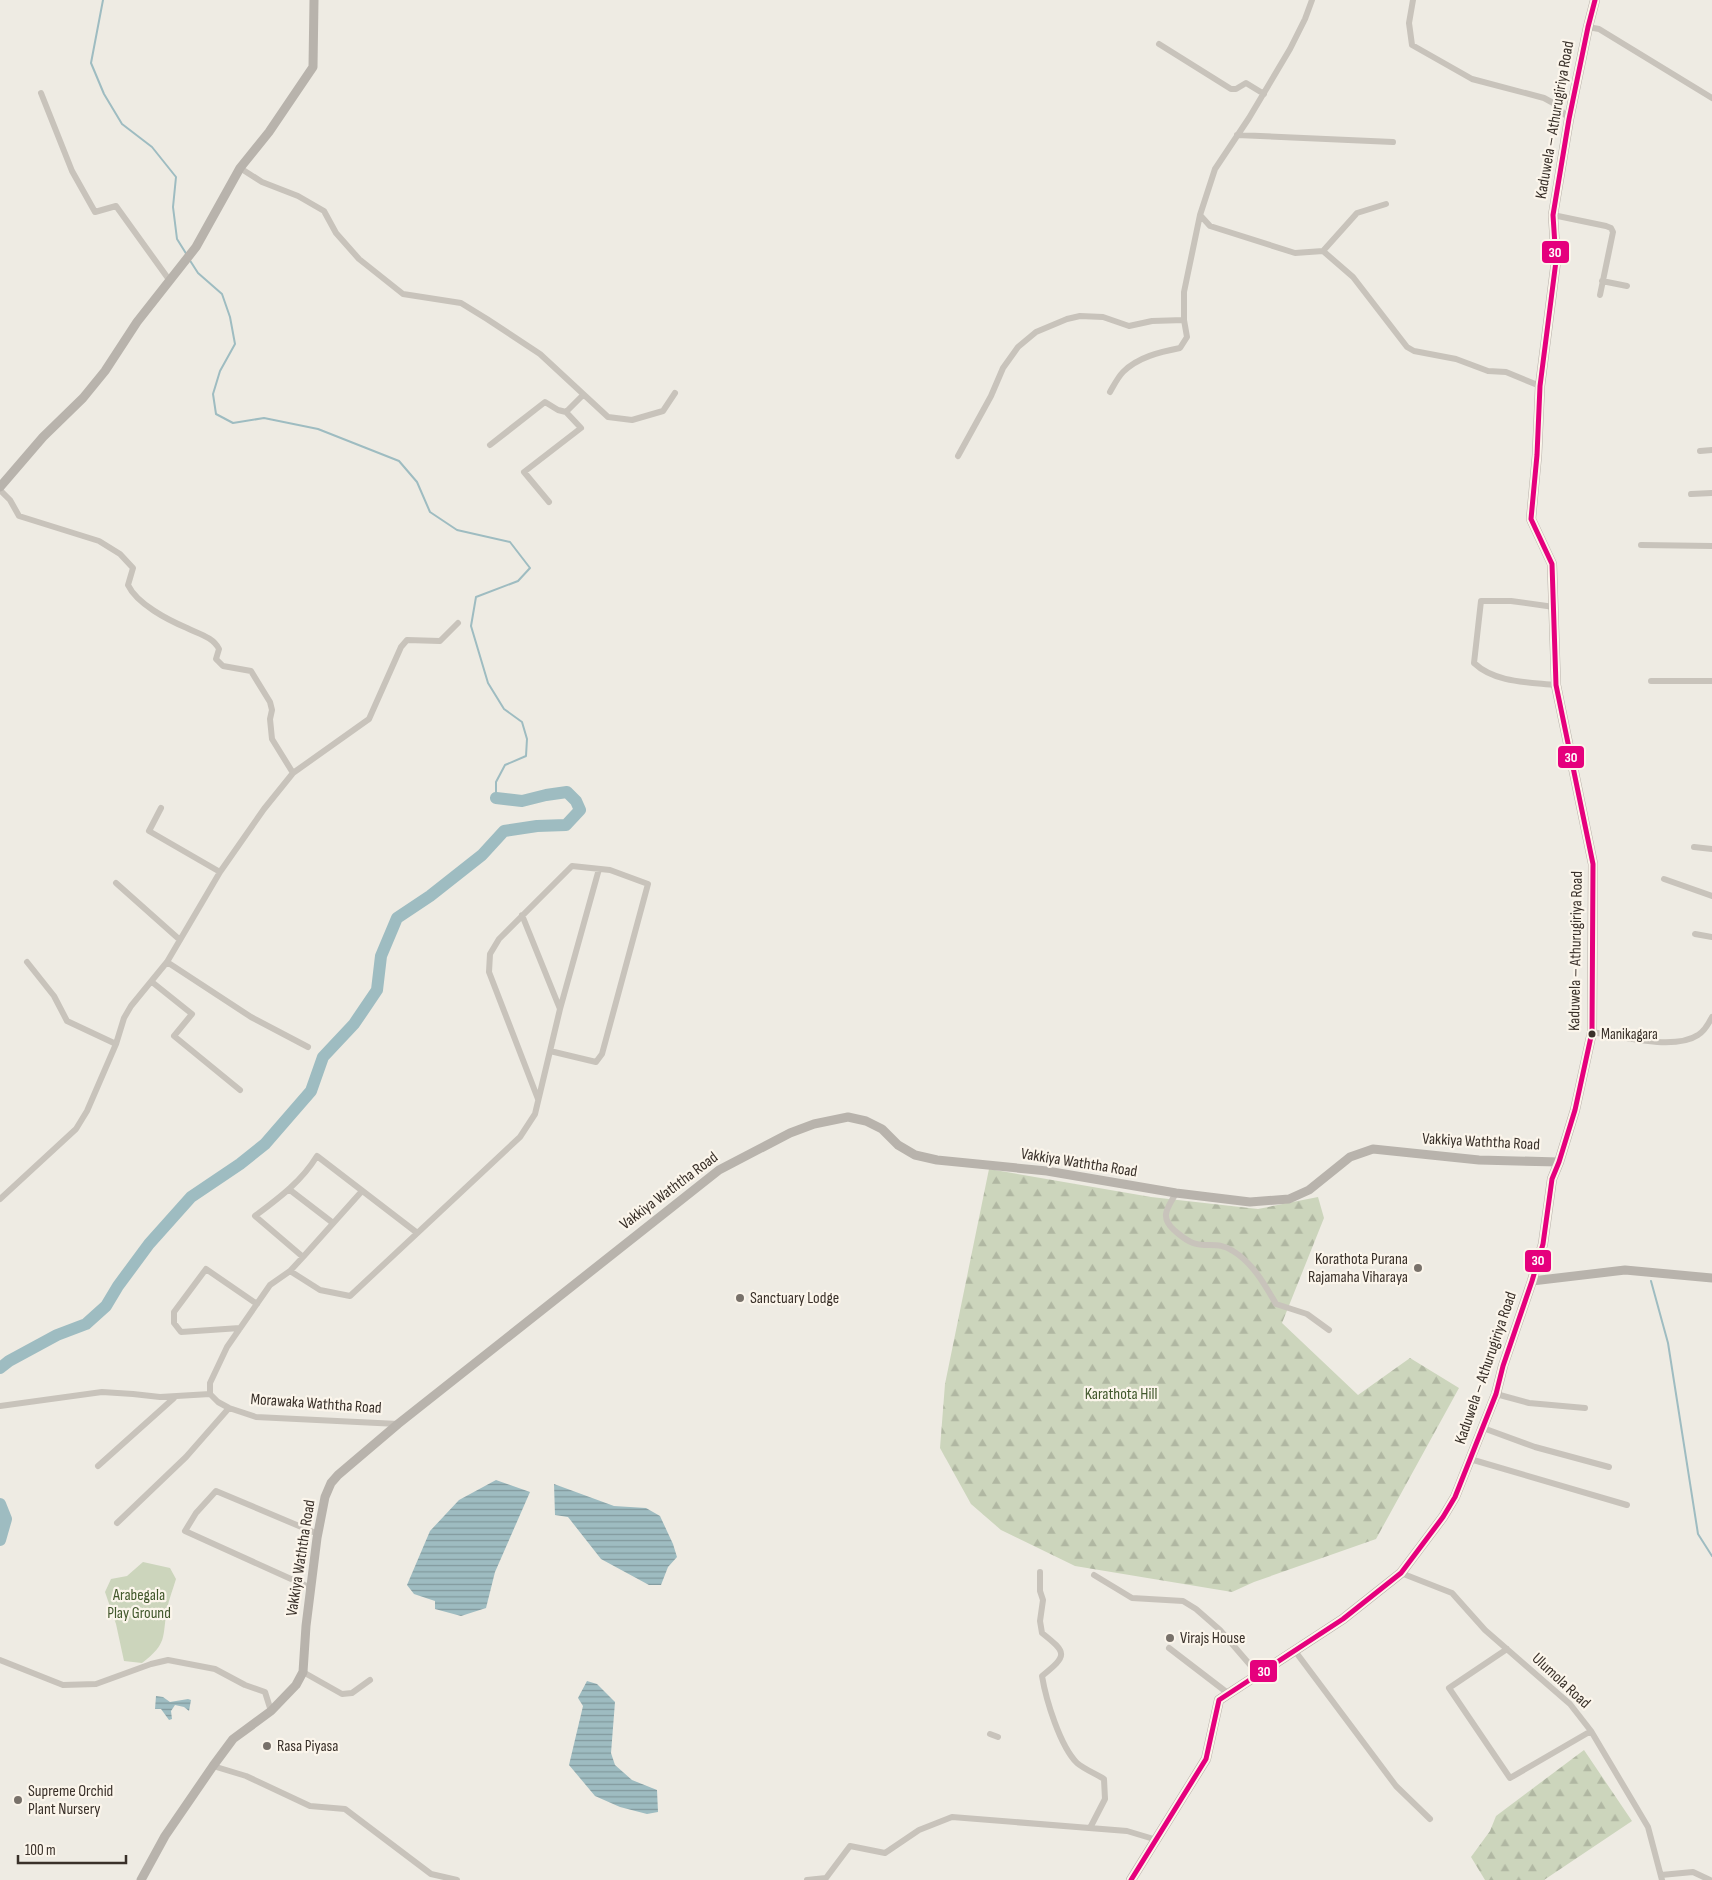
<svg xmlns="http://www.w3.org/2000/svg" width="1712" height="1880" font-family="'Sofia Sans Condensed',sans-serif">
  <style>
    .green { fill: #ccd5bc }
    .forest { fill: url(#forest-firs) }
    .water { fill: url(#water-rules) }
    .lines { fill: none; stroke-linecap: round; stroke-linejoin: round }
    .stream { stroke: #9ebcc1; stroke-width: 2 }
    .river { stroke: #9ebcc1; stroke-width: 12 }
    .street { stroke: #c8c3bb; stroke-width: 6 }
    .secondary { stroke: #b8b3ac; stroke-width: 9 }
    .primary { stroke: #b7b1aa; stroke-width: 10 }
    .bus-1-casing { stroke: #fbf5eb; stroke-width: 9 }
    .bus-1 { stroke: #e5007d; stroke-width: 5 }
    .bus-dot { fill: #393029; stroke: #fbf5eb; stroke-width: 2 }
    .poi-dot { fill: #78716a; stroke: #fbf5eb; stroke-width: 2 }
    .labels { text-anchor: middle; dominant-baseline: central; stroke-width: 4.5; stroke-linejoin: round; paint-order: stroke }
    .bus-label { font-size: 15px; fill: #393029; stroke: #fbf5eb; text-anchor: start }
    .street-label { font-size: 16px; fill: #393029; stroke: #fbf5eb }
    .poi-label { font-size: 16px; fill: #393029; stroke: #fbf5eb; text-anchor: start }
    .park-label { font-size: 16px; fill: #42582c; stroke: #fbf5eb }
    .line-badge { stroke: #fbf5eb; stroke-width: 2 }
    .badge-label { font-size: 14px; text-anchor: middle; font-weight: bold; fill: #fff }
  </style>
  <defs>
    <pattern id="forest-firs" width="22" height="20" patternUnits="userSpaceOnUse" patternTransform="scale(1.25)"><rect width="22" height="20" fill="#ccd5bc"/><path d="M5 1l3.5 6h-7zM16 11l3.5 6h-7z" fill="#b0b7a2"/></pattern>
    <pattern id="water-rules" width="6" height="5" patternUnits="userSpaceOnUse" patternTransform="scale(1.25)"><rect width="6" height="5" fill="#9ebcc1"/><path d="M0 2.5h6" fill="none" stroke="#82999d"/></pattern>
  </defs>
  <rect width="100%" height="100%" fill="#eeebe3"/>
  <path class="green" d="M 143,1562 L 170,1568 L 176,1579 C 173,1589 169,1599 167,1609 C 162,1638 168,1643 142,1663 L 124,1661 L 116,1624 L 105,1592 L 111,1579 L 127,1576 Z"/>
  <path class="forest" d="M 989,1169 L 1151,1197 L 1258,1209 L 1318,1197 L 1324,1218 L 1282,1323 L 1358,1395 L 1410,1358 L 1459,1388 L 1376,1539 L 1254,1582 L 1232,1592 L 1075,1566 L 1001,1530 L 971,1504 L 940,1448 L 945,1384 Z
    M 1584,1750 L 1632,1821 L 1544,1880 L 1485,1880 L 1471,1857 L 1490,1831 L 1496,1816 Z"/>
  <path class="water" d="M 496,1480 L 530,1492 L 495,1572 L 486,1608 L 461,1616 L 435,1609 L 435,1601 L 414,1594 L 407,1585 L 430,1531 L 459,1500 Z
    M 554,1484 L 614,1506 L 646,1508 L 660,1516 L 673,1544 L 677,1557 L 668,1567 L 661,1585 L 649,1585 L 601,1559 L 568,1517 L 555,1515 Z
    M 587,1681 L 597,1684 L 615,1702 L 611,1753 L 615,1765 L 632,1780 L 657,1790 L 658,1812 L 647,1814 L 620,1807 L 595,1796 L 569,1765 L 583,1706 L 578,1698 Z
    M 156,1696 L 163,1697 L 170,1702 L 188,1699 L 191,1700 L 189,1711 L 184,1707 L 175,1705 L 171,1711 L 172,1719 L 169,1720 L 161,1709 L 155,1709 Z"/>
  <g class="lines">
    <path class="stream" d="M 103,0 L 91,63 L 104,94 L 122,124 L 152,147 L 176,177 L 173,207 L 177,239 L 187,255
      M 189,259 L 198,273 L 222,294 L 230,317 L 235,344 L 220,371 L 213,394 L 216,414 L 233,423 L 264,418 L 318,429 L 399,461 L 417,482 L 430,512 L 457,530 L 510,542 L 530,568 L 518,581 L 476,597 L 471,626 L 488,683 L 504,709 L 522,722 L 527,739 L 526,756 L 505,765 L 496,782 L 496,798
      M 1651,1281 L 1668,1343 L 1698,1534 L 1712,1556"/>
    <path class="river" d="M 0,1368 L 9,1361 L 57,1335 L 86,1324 L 106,1306 L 118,1286 L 149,1244 L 191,1197 L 240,1164 L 265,1144 L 311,1091 L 323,1057 L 354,1024 L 377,990 L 381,956 L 397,918 L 430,896 L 482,855 L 504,831 L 537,826 L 566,825 L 580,810 L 576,801 L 567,792 L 546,795 L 522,801 L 496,798
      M 0,1504 L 6,1519 L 0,1540"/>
    <path class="street" d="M 1312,0 L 1305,19 L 1290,49 L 1249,118 L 1215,169 L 1200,215 L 1210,226 L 1295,253 L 1323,251 L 1353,277 L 1407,347 L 1414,351 L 1456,359 L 1488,371 L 1506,372 L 1540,386
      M 1413,0 L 1409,23 L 1412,45 L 1472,79 L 1544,98 L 1555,104 L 1569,119
      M 1588,27 L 1599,29 L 1712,98
      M 1159,44 L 1231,89 L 1236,89 L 1246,83 L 1264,94
      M 41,93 L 72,171 L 95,212 L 116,206 L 170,281
      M 1237,135 L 1393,142
      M 240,168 L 262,182 L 298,196 L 324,211 L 336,233 L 359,259 L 403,294 L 461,303 L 487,319 L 540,354 L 608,417 L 632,420 L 663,411 L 675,393
      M 1553,215 L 1606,226 L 1611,228 L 1613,232 L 1600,295
      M 1323,251 L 1357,213 L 1386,204
      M 1602,281 L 1627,286
      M 1110,392 C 1114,385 1118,377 1123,372 C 1138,357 1160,352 1180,348 L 1187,337 L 1184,320 L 1184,292 L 1200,215
      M 490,445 L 545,402 L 558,410 L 566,412
      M 1700,451 L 1712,450
      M 958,456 L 991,396 L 1003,368 L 1018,347 L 1036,332 L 1067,319 L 1080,316 L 1103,317 L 1129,326 L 1152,321 L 1184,320
      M 0,490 L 10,500 L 19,516 L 99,541 L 120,554 L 133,568 L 128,585 C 137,604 168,620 187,628 C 199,634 213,637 219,649 L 216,659 L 223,666 L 251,671 L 270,702 L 272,710 L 270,719 L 272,739 L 293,773 L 264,809 L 220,872 L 167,962 L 131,1006 L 124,1018 L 116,1044 L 87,1111 L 76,1129 L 0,1199
      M 1691,494 L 1712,493
      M 549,502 L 524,472 L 581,428 L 566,412 L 583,395
      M 1641,545 L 1712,546
      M 1554,607 L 1511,601 L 1481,601 L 1474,663 C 1495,683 1529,682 1556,685
      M 1651,681 L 1712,681
      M 293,773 L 369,719 L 401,647 L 407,640 L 440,641 L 458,623
      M 161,808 L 149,831 L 220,872
      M 1694,847 L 1712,849
      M 1664,879 L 1712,896
      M 116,883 L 180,940
      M 522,915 L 560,1009 L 550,1051
      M 1695,934 L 1712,937
      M 27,962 L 54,996 L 67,1021 L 116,1044
      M 167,962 L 251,1017 L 308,1047
      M 152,982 L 192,1014 L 174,1036 L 240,1090
      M 560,1009 L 599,869
      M 1592,1032 C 1619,1036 1674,1051 1698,1035 C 1705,1031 1709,1023 1712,1017
      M 290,1190 L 333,1223
      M 362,1191 L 303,1257 L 255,1216 C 279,1198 301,1182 317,1156 L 416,1232
      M 1176,1193 C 1168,1208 1159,1216 1174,1230 C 1180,1235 1185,1240 1193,1243 C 1207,1248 1219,1241 1233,1251 C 1253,1263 1265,1285 1276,1304 L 1307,1314 L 1329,1330
      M 290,1271 L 303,1257
      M 240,1328 L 181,1332 L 174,1323 L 174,1312 L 206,1269 L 257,1304
      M 210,1394 L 210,1383 L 227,1347 L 270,1285 L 290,1271 L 320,1290 L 350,1296 L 520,1137 L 535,1114 L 550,1051 L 596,1062 L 602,1054 L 648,884 L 610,870 L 572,866 L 499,939 L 490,954 L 489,972 L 538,1099
      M 1496,1394 L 1529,1403 L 1585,1408
      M 0,1406 L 102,1392 L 133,1394 L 160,1397 L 210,1394 L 218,1402 L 229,1408 L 256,1417 L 398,1424
      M 1483,1428 L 1535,1447 L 1609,1467
      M 1470,1459 L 1627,1505
      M 98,1466 L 174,1398
      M 117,1523 L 186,1457 L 229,1408
      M 1040,1572 L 1040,1591 L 1043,1600 L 1040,1621 L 1042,1633 C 1067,1653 1068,1655 1042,1676 C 1046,1700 1060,1746 1077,1763 C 1084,1769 1096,1774 1104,1779 L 1105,1799 L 1090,1828
      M 1401,1573 L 1452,1593 L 1485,1630 L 1570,1704 L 1591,1731 L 1648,1827 L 1662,1880
      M 1094,1575 L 1132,1598 L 1183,1601 L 1196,1609 L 1220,1630 L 1258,1674
      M 311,1588 L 185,1531 L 196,1513 L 216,1491 L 318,1534
      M 1169,1648 L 1229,1694
      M 1507,1649 L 1449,1688 L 1510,1778 L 1591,1731
      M 1295,1651 L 1396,1786 L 1430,1819
      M 0,1660 L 63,1685 L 96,1684 L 151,1664 L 168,1660 L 215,1669 L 245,1685 L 265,1692 L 271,1711
      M 303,1672 L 342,1694 L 352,1693 L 370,1680
      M 990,1734 L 998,1737
      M 213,1766 L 246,1776 L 310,1806 L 345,1809 L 431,1874 L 457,1880
      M 1661,1875 L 1693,1872 L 1710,1880
      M 807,1880 L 826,1878 L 850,1846 L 885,1853 L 919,1830 L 952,1817 L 1127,1831 L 1157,1840"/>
    <path class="secondary" d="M 0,487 L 43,437 L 83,398 L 105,371 L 137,322 L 196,247 L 240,168 L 269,132 L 313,67 L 314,0
      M 1532,1281 L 1625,1270 L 1712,1278
      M 141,1880 L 165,1836 L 213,1766 L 233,1739 L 271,1711 L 296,1685 L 303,1672 L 306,1626 L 317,1538 L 325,1497 L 331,1483 L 338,1475 L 398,1424 L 719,1170 L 790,1133 L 814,1124 L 848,1117 L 866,1121 L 882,1129 L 898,1145 L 915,1155 L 937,1160 L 1047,1171 L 1176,1193 L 1250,1202 L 1289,1199 L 1309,1190 L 1350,1157 L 1373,1149 L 1479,1160 L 1559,1162"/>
    <path class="primary" d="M 1131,1880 L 1206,1759 L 1219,1700 L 1343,1619 L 1401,1573 L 1443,1517 L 1455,1497 L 1496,1394 L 1503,1366 L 1532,1281 L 1543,1244 L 1552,1179 L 1559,1162 L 1575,1110 L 1592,1032 L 1593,864 L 1556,685 L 1552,564 L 1531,519 L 1537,455 L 1540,386 L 1556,261 L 1553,215 L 1569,119 L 1588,27 L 1595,0"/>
    <g class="bus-1-casing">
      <path id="bus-1" d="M 1131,1880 L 1206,1759 L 1219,1700 L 1343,1619 L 1401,1573 L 1443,1517 L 1455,1497 L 1496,1394 L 1503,1366 L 1532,1281 L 1543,1244 L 1552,1179 L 1559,1162 L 1575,1110 L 1592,1032 L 1593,864 L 1556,685 L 1552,564 L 1531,519 L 1537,455 L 1540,386 L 1556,261 L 1553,215 L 1569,119 L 1588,27 L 1595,0"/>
    </g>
    <use href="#bus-1" class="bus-1"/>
  </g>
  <circle class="bus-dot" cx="1592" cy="1034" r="4.5"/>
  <g class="poi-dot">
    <circle cx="1418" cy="1268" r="5"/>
    <circle cx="740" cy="1298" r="5"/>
    <circle cx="1170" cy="1638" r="5"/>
    <circle cx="267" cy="1746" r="5"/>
    <circle cx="18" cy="1800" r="5"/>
  </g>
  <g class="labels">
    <g class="bus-label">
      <text x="1601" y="1034">Manikagara</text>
    </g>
    <g class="street-label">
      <text transform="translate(1555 120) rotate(-80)">Kaduwela – Athurugiriya Road</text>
      <text transform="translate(1576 951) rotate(-89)">Kaduwela – Athurugiriya Road</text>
      <text transform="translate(1481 1142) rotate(3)">Vakkiya Waththa Road</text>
      <text transform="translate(1079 1163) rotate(9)">Vakkiya Waththa Road</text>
      <text transform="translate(669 1191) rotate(-37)">Vakkiya Waththa Road</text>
      <text transform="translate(1486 1368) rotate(-71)">Kaduwela – Athurugiriya Road</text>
      <text transform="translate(316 1404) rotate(4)">Morawaka Waththa Road</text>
      <text transform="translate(301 1558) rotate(-81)">Vakkiya Waththa Road</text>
      <text transform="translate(1561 1681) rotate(43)">Ulumola Road</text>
    </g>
    <g class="poi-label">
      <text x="1408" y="1259" text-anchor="end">Korathota Purana<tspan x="1408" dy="18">Rajamaha Viharaya</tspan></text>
      <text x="750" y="1298">Sanctuary Lodge</text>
      <text x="1180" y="1638">Virajs House</text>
      <text x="277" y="1746">Rasa Piyasa</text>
      <text x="28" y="1791">Supreme Orchid<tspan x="28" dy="18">Plant Nursery</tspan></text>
    </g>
    <g class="park-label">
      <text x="1121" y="1394">Karathota Hill</text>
      <text x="139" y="1595">Arabegala<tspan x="139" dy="18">Play Ground</tspan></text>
    </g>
  </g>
  <g class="line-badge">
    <rect x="1541" y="240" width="29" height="24" rx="5" fill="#e5007d"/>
    <rect x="1557" y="745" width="28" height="24" rx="5" fill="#e5007d"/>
    <rect x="1524" y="1249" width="28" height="24" rx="5" fill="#e5007d"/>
    <rect x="1249" y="1659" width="29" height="24" rx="5" fill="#e5007d"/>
  </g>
  <g class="badge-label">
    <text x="1555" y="257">30</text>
    <text x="1571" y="762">30</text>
    <text x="1538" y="1265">30</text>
    <text x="1264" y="1676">30</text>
  </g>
  <path d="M18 1855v8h108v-8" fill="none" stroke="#393029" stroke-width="2.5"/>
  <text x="25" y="1855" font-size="15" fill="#393029" stroke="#fbf5eb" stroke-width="4" paint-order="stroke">100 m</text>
</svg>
